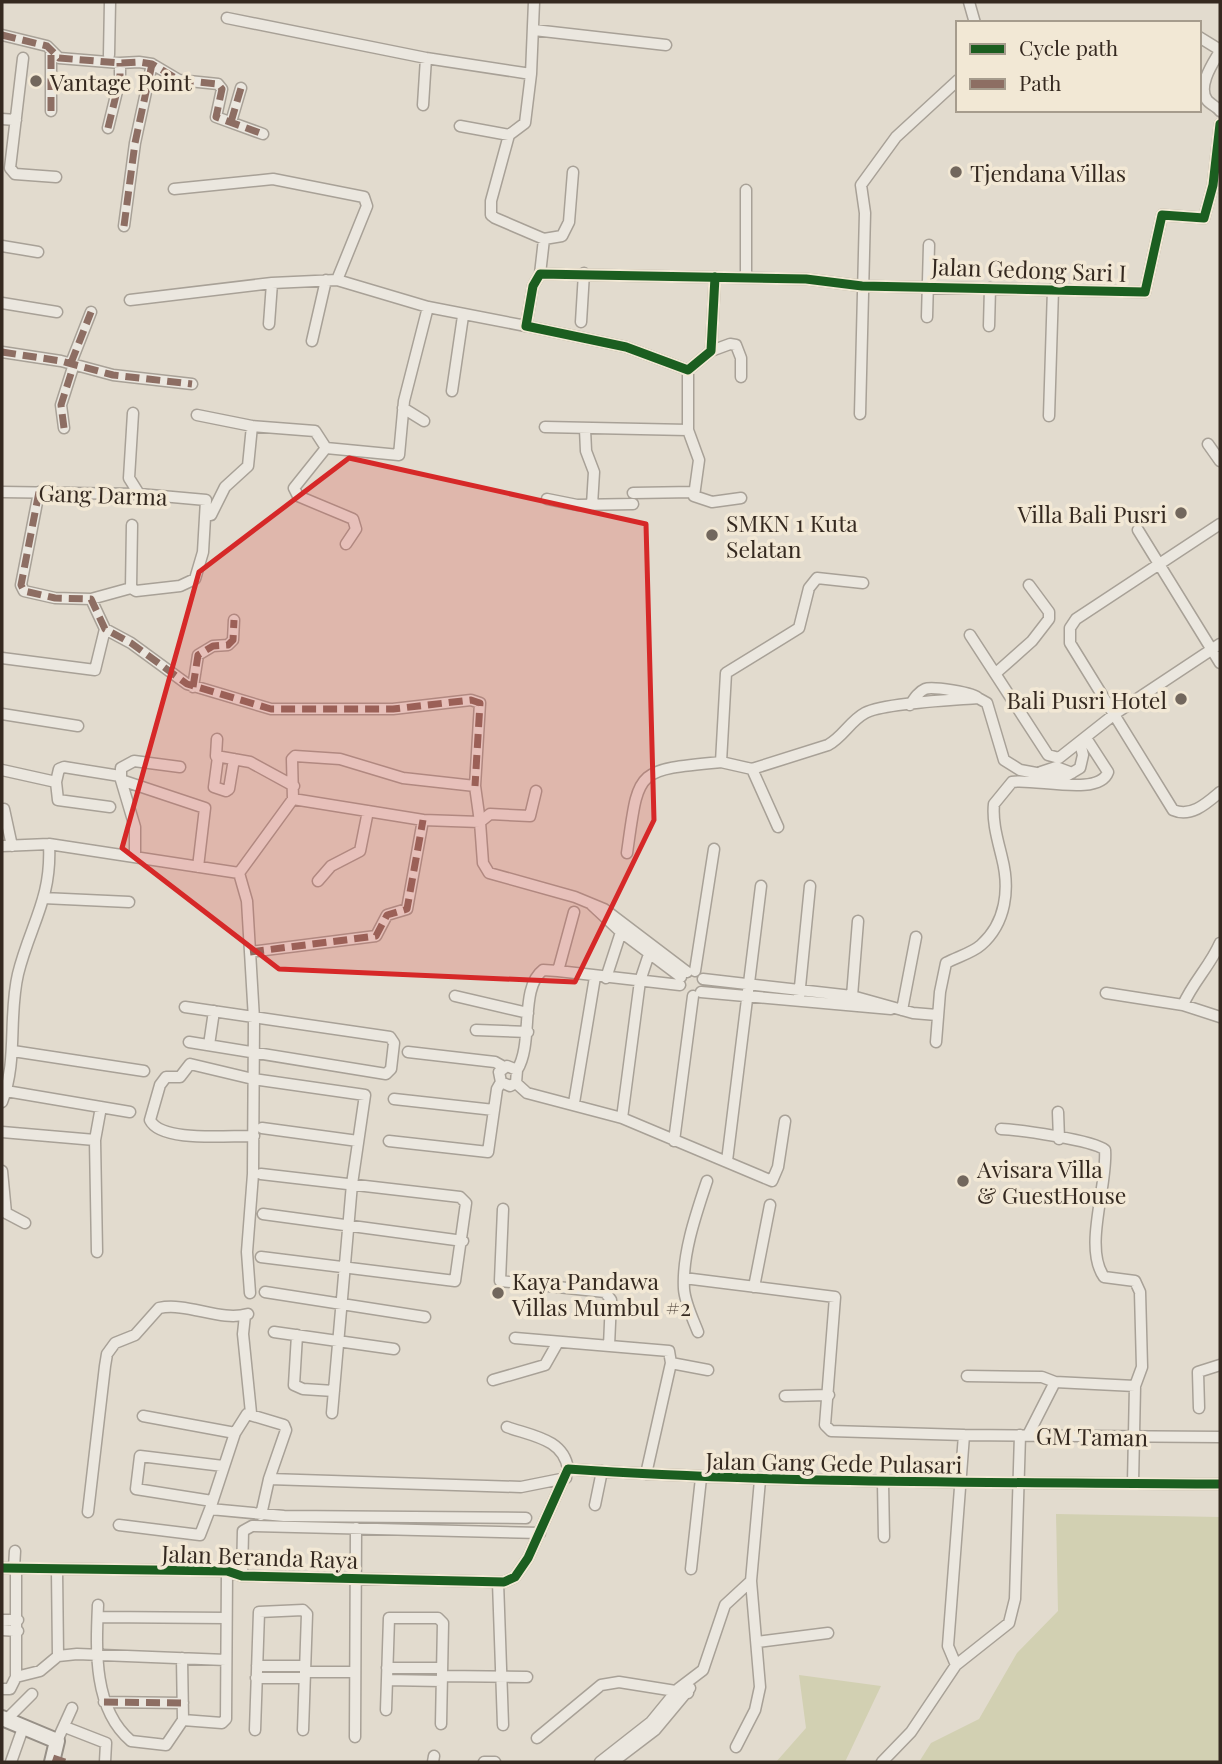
<svg xmlns="http://www.w3.org/2000/svg" width="1222" height="1764" font-family="'Playfair Display',serif">
  <style>
    .green { fill: #d2d0b2 }
    .lines { fill: none; stroke-linecap: round; stroke-linejoin: round }
    .street-casing { stroke: #a8a197; stroke-width: 13 }
    .secondary-casing { stroke: #979087; stroke-width: 18 }
    .street { stroke: #ebe7df; stroke-width: 10 }
    .secondary { stroke: #ebe7df; stroke-width: 14 }
    .quiet { stroke: #8d6e63; stroke-width: 7; stroke-dasharray: 14 7; stroke-linecap: butt }
    .cycleway-casing { stroke: #f2e8d5; stroke-width: 13 }
    .cycleway { stroke: #1b5e20; stroke-width: 9 }
    .marked { fill: #d62828; fill-opacity: 0.2; stroke: #d62828; stroke-width: 5; stroke-linejoin: round }
    .poi-dot { fill: #72675d; stroke: #f2e8d5; stroke-width: 2.5 }
    .labels { text-anchor: middle; dominant-baseline: central; stroke-width: 7; stroke-linejoin: round; paint-order: stroke }
    .poi-label { font-size: 23px; fill: #352920; stroke: #f2e8d5; text-anchor: start }
    .street-label { font-size: 23px; fill: #352920; stroke: #f2e8d5 }
  </style>
  <rect width="100%" height="100%" fill="#e2dbce"/>
  <path class="green" d="M 1056,1514 L 1220,1517 L 1220,1762 L 919,1762 L 931,1743 L 979,1719 L 1017,1653 L 1058,1611 Z
    M 799,1675 L 881,1686 L 845,1762 L 776,1762 L 806,1728 Z"/>
  <g class="lines">
    <g class="street-casing">
      <path id="street" d="M 969,2 L 975,23
        M 227,18 L 426,58 L 531,74
        M 534,30 L 666,45
        M 2,35 L 47,46 L 59,58 L 120,63 L 139,62 L 152,64 L 179,80 L 218,84 L 222,89 L 216,117 L 263,134
        M 1199,37 L 1220,50
        M 1220,51 C 1213,63 1197,86 1207,100 C 1210,104 1217,107 1220,111
        M 109,55 L 110,2
        M 23,58 L 10,168 L 15,174 L 56,177
        M 423,105 L 426,58
        M 51,111 L 51,51
        M 2,119 L 16,120
        M 231,122 L 241,88
        M 460,126 L 509,135 L 525,123 L 531,74 L 534,2
        M 108,128 L 120,79 L 120,63
        M 509,135 L 491,201 L 491,215 L 495,218 L 544,239 L 562,236 L 569,222 L 573,172
        M 174,189 L 273,179 L 364,197 L 367,206 L 337,280
        M 746,190 L 746,278
        M 124,226 L 135,143 L 152,64
        M 2,246 L 38,252
        M 540,274 L 544,239
        M 715,277 L 711,351 L 688,370 L 626,347 L 526,326 L 533,286 L 540,274 L 806,279 L 862,286 L 1145,292 L 1162,215 L 1204,218 L 1213,185 L 1220,124
        M 130,300 L 272,283 L 337,280 L 428,307 L 526,326
        M 2,303 L 57,312
        M 927,317 L 929,245
        M 581,322 L 584,273
        M 269,324 L 272,283
        M 989,326 L 990,288
        M 312,341 L 326,280
        M 711,351 L 730,344 L 736,345 L 741,358 L 741,377
        M 2,352 L 61,361 L 113,375 L 192,384
        M 71,363 L 91,312
        M 688,370 L 688,430 L 699,460 L 694,496 L 712,502 L 741,498
        M 452,391 L 463,316
        M 403,408 L 424,421
        M 133,413 L 129,478 L 139,494
        M 860,414 L 865,213 L 861,185 L 896,137 L 958,80
        M 197,415 L 252,426 L 315,431 L 326,448
        M 1049,416 L 1053,289
        M 545,427 L 688,430
        M 64,428 L 61,405 L 74,364
        M 585,429 L 586,451 L 594,472 L 592,505
        M 1208,444 L 1220,461
        M 2,492 L 139,494 L 206,500 L 203,552 L 195,579 L 180,586 L 136,591 L 131,588
        M 39,492 L 21,585 L 24,591 L 55,598 L 91,599 L 105,629 L 131,643 L 187,684 L 271,709 L 393,709 L 471,700 L 480,703 L 475,786
        M 633,493 L 694,492
        M 547,499 L 577,505 L 633,504
        M 207,515 L 211,515 L 225,487 L 248,466 L 252,426
        M 1220,524 L 1076,619 L 1070,628 L 1070,643 L 1173,810 C 1191,818 1207,803 1220,792
        M 1138,530 L 1220,663
        M 346,544 L 356,529 L 353,519 L 298,496 L 294,488 L 326,448 L 399,455 L 404,401 L 428,307
        M 91,599 L 131,588 L 132,525
        M 970,635 L 1048,755 L 1059,758 L 1116,713 L 1220,644
        M 2,658 L 95,670 L 105,629
        M 996,673 L 1032,641 L 1049,619 L 1049,612 L 1029,585
        M 193,687 L 198,655 L 213,646 L 228,645 L 233,640 L 234,620
        M 910,705 C 914,699 918,692 925,689 C 932,686 974,693 978,698
        M 2,714 L 78,726
        M 217,739 L 216,756 L 250,762 L 294,786
        M 218,757 L 214,787 L 226,791 L 229,789 L 234,759
        M 721,762 L 752,769 L 778,827
        M 752,769 L 828,745 C 843,737 850,721 865,713 C 883,703 953,700 978,698 L 987,703 L 1004,760 L 1020,770 L 1063,778 L 1080,768 L 1083,755 L 1080,743
        M 2,770 L 56,782
        M 1041,772 L 1056,767 L 1072,773
        M 121,780 L 205,808 L 198,867
        M 293,799 L 423,820 L 480,822 L 483,863 L 489,873 L 575,897 L 604,909 L 687,972
        M 110,807 L 58,800 L 56,782 L 59,769 L 64,767 L 120,776
        M 4,809 L 12,846
        M 480,822 L 490,814 L 530,816 L 536,791
        M 2,846 L 49,844 L 239,873 L 247,901 L 254,1019 L 253,1174 L 247,1252 L 250,1293
        M 627,853 C 639,769 634,770 721,762 L 726,673 L 799,628 L 809,588 L 817,578 L 863,583
        M 135,857 L 135,827 L 121,780 L 121,768 L 134,761 L 180,767
        M 239,873 L 293,799 L 292,759 L 295,756 L 340,759 L 403,778 L 475,786 L 480,822
        M 318,881 L 331,866 L 360,851 L 368,811
        M 43,898 L 129,902
        M 592,905 L 621,932 L 681,977
        M 574,912 L 558,971 L 680,985
        M 250,952 L 376,936 L 387,915 L 407,909 L 423,820
        M 695,971 L 714,849
        M 606,978 L 621,932
        M 703,979 L 852,996 L 913,1013 L 937,1015
        M 701,992 L 891,1009
        M 1106,993 L 1183,1005 L 1220,1017
        M 455,996 L 528,1013
        M 852,996 L 858,921
        M 799,997 L 810,886
        M 1183,1005 C 1193,982 1210,966 1220,943
        M 185,1007 L 390,1037 L 394,1043 L 391,1069 L 386,1074 L 189,1042
        M 902,1010 L 916,937
        M 476,1030 L 528,1032
        M 936,1042 L 940,992 L 946,963 C 957,957 972,953 981,945 C 1006,923 1010,889 1002,858 C 998,841 992,822 994,804 L 1012,782 C 1035,778 1099,797 1108,772 L 1086,738
        M 209,1045 L 214,1011
        M 13,1051 L 144,1071
        M 408,1052 L 495,1062 L 504,1067
        M 517,1070 C 534,1043 519,988 543,970 L 558,971
        M 516,1083 L 527,1093 L 622,1118 L 772,1181 L 778,1167 L 785,1121
        M 6,1091 L 130,1112
        M 394,1099 L 494,1110
        M 2,1102 C 18,1061 8,1016 18,974 C 30,925 52,899 49,844
        M 574,1103 L 595,977
        M 1058,1112 L 1059,1139
        M 622,1118 L 640,981 L 649,954
        M 262,1128 L 358,1141
        M 1001,1129 C 1020,1130 1093,1140 1105,1150 C 1108,1185 1083,1247 1104,1277 L 1135,1281 L 1140,1292 L 1142,1367 L 1135,1386 L 1133,1483
        M 2,1132 L 95,1140
        M 254,1136 C 230,1135 161,1143 150,1120 L 160,1085 L 166,1077 L 180,1077 L 190,1064 L 253,1079 L 365,1095 L 352,1184 L 332,1413
        M 389,1141 L 488,1152 L 497,1089 L 501,1082 L 499,1072 L 507,1066 L 517,1070 L 516,1083 L 510,1086 L 501,1082
        M 674,1141 L 693,996
        M 727,1161 L 761,886
        M 2,1171 L 6,1213 L 25,1223
        M 503,1209 L 500,1281 L 605,1292 L 611,1300 L 609,1346
        M 263,1214 L 463,1241
        M 97,1252 L 95,1140 L 101,1107
        M 261,1257 L 455,1281 L 466,1203 L 460,1197 L 261,1174
        M 684,1278 L 835,1297 L 825,1425 L 831,1431 L 964,1435 L 1220,1437
        M 754,1287 L 770,1205
        M 265,1292 L 425,1317
        M 245,1315 L 243,1334 L 251,1413
        M 274,1332 L 394,1349
        M 698,1332 C 693,1319 685,1303 684,1289 C 682,1254 696,1214 707,1181
        M 297,1335 L 294,1385 L 303,1389 L 334,1391
        M 515,1338 L 669,1351 L 671,1363 L 646,1474
        M 671,1363 L 708,1370
        M 967,1376 L 1042,1377 L 1055,1382
        M 493,1380 L 545,1365 L 558,1342
        M 785,1396 L 829,1395
        M 1199,1408 L 1198,1372 L 1220,1365
        M 143,1416 L 235,1433
        M 507,1427 C 532,1436 564,1439 568,1469
        M 1028,1435 L 1055,1382 L 1135,1386
        M 883,1483 L 884,1537
        M 212,1501 L 136,1489 L 140,1456 L 223,1466
        M 595,1505 L 602,1471
        M 210,1509 L 235,1433 L 247,1414 L 284,1425 L 286,1430 L 269,1479 L 521,1487 L 566,1478
        M 88,1512 L 105,1366 L 107,1354 L 115,1343 L 135,1335 L 159,1308 C 188,1302 220,1322 248,1314
        M 261,1515 L 269,1479
        M 119,1525 L 200,1535 L 210,1509 L 284,1516 L 526,1518
        M 2,1568 L 227,1571 L 242,1576 L 504,1582 L 515,1577 L 528,1558 L 568,1469 C 786,1484 1002,1482 1220,1484
        M 14,1568 L 15,1551
        M 691,1569 L 701,1478
        M 57,1570 L 58,1656
        M 242,1576 L 243,1531 L 252,1526 L 540,1533
        M 498,1582 L 503,1725
        M 98,1605 C 96,1650 93,1709 131,1741 L 166,1745 L 183,1720 L 222,1723 L 226,1719 L 227,1571
        M 98,1617 L 226,1618
        M 2,1620 L 18,1620
        M 2,1630 L 18,1631
        M 757,1642 L 828,1633
        M 182,1658 L 183,1720
        M 956,1665 L 948,1646 L 964,1435
        M 257,1666 L 305,1666
        M 387,1668 L 442,1668
        M 305,1672 L 355,1672
        M 442,1676 L 527,1677
        M 16,1677 L 16,1568
        M 256,1678 L 304,1678
        M 387,1680 L 442,1681
        M 2,1689 L 10,1689 L 16,1677 L 40,1671 L 58,1656 L 77,1654 L 226,1660
        M 104,1702 L 183,1703
        M 386,1710 L 389,1618 L 438,1618 L 443,1623 L 441,1724
        M 7,1719 L 32,1694
        M 65,1727 L 106,1743 L 105,1762
        M 255,1730 L 259,1612 L 303,1610 L 307,1614 L 303,1730
        M 355,1737 L 356,1528
        M 537,1738 L 601,1685 L 619,1682 L 688,1693
        M 57,1741 L 72,1708
        M 736,1747 L 755,1710 L 760,1687 L 751,1581
        M 11,1762 L 23,1728
        M 433,1762 L 434,1756
        M 484,1762 L 495,1762
        M 600,1762 L 651,1722 L 678,1689 L 703,1670 L 725,1605 L 751,1581 L 760,1480
        M 613,1762 L 655,1730 L 690,1688
        M 882,1762 L 911,1732 L 956,1665 L 1009,1623 L 1015,1599 L 1020,1435"/>
    </g>
    <g class="secondary-casing">
      <path id="secondary" d="M 2,1718 L 57,1741 L 52,1762"/>
    </g>
    <use href="#street" class="street"/>
    <use href="#secondary" class="secondary"/>
    <path class="quiet" d="M 2,35 L 47,46 L 59,58 L 120,63 L 139,62 L 152,64 L 179,80 L 218,84 L 222,89 L 216,117 L 263,134
      M 51,111 L 51,50
      M 231,122 L 241,88
      M 108,128 L 120,79 L 120,63
      M 124,226 L 135,143 L 152,64
      M 2,352 L 61,361 L 113,375 L 192,384
      M 71,363 L 91,312
      M 64,428 L 61,405 L 74,364
      M 39,492 L 21,585 L 24,591 L 55,598 L 91,599 L 105,629 L 131,643 L 187,684 L 271,709 L 393,709 L 471,700 L 480,703 L 475,786
      M 193,687 L 198,655 L 213,646 L 228,645 L 233,640 L 234,620
      M 250,952 L 376,936 L 387,915 L 407,909 L 423,820
      M 104,1702 L 183,1703
      M 53,1758 L 65,1762"/>
    <g class="cycleway-casing">
      <path id="cycleway" d="M 715,277 L 711,351 L 688,370 L 626,347 L 526,326 L 533,286 L 540,274 L 806,279 L 862,286 L 1145,292 L 1162,215 L 1204,218 L 1213,185 L 1220,124
        M 2,1568 L 227,1571 L 242,1576 L 504,1582 L 515,1577 L 528,1558 L 568,1469 C 786,1484 1002,1482 1220,1484"/>
    </g>
    <use href="#cycleway" class="cycleway"/>
  </g>
  <path class="marked" d="M 349,458 L 646,524 L 654,820 L 575,982 L 279,969 L 122,848 L 199,572 Z"/>
  <g class="poi-dot">
    <circle cx="36" cy="81" r="7"/>
    <circle cx="956" cy="172" r="7"/>
    <circle cx="1181" cy="513" r="7"/>
    <circle cx="712" cy="535" r="7"/>
    <circle cx="1181" cy="699" r="7"/>
    <circle cx="963" cy="1181" r="7"/>
    <circle cx="498" cy="1293" r="7"/>
  </g>
  <g class="labels">
    <g class="poi-label">
      <text x="50" y="81">Vantage Point</text>
      <text x="970" y="172">Tjendana Villas</text>
      <text x="1167" y="513" text-anchor="end">Villa Bali Pusri</text>
      <text x="726" y="522">SMKN 1 Kuta<tspan x="726" dy="26">Selatan</tspan></text>
      <text x="1167" y="699" text-anchor="end">Bali Pusri Hotel</text>
      <text x="977" y="1168">Avisara Villa<tspan x="977" dy="26">&amp; GuestHouse</tspan></text>
      <text x="512" y="1280">Kaya Pandawa<tspan x="512" dy="26">Villas Mumbul #2</tspan></text>
    </g>
    <g class="street-label">
      <text transform="translate(1029 269) rotate(2)">Jalan Gedong Sari I</text>
      <text transform="translate(103 494) rotate(2)">Gang Darma</text>
      <text transform="translate(1092 1436) rotate(1)">GM Taman</text>
      <text transform="translate(834 1462) rotate(1)">Jalan Gang Gede Pulasari</text>
      <text transform="translate(260 1556) rotate(2)">Jalan Beranda Raya</text>
    </g>
  </g>
  <rect width="1222" height="1764" fill="none" stroke="#352920" stroke-width="7"/>
  <rect x="956" y="21" width="245" height="91" fill="#f2e8d5" stroke="#a69c8d" stroke-width="2"/>
  <rect x="970" y="44" width="35" height="10" fill="#1b5e20" stroke="#a69c8d" stroke-width="2"/>
  <text x="1019" y="56" font-size="21" fill="#352920">Cycle path</text>
  <rect x="970" y="79" width="35" height="10" fill="#8d6e63" stroke="#a69c8d" stroke-width="2"/>
  <text x="1019" y="91" font-size="21" fill="#352920">Path</text>
</svg>
